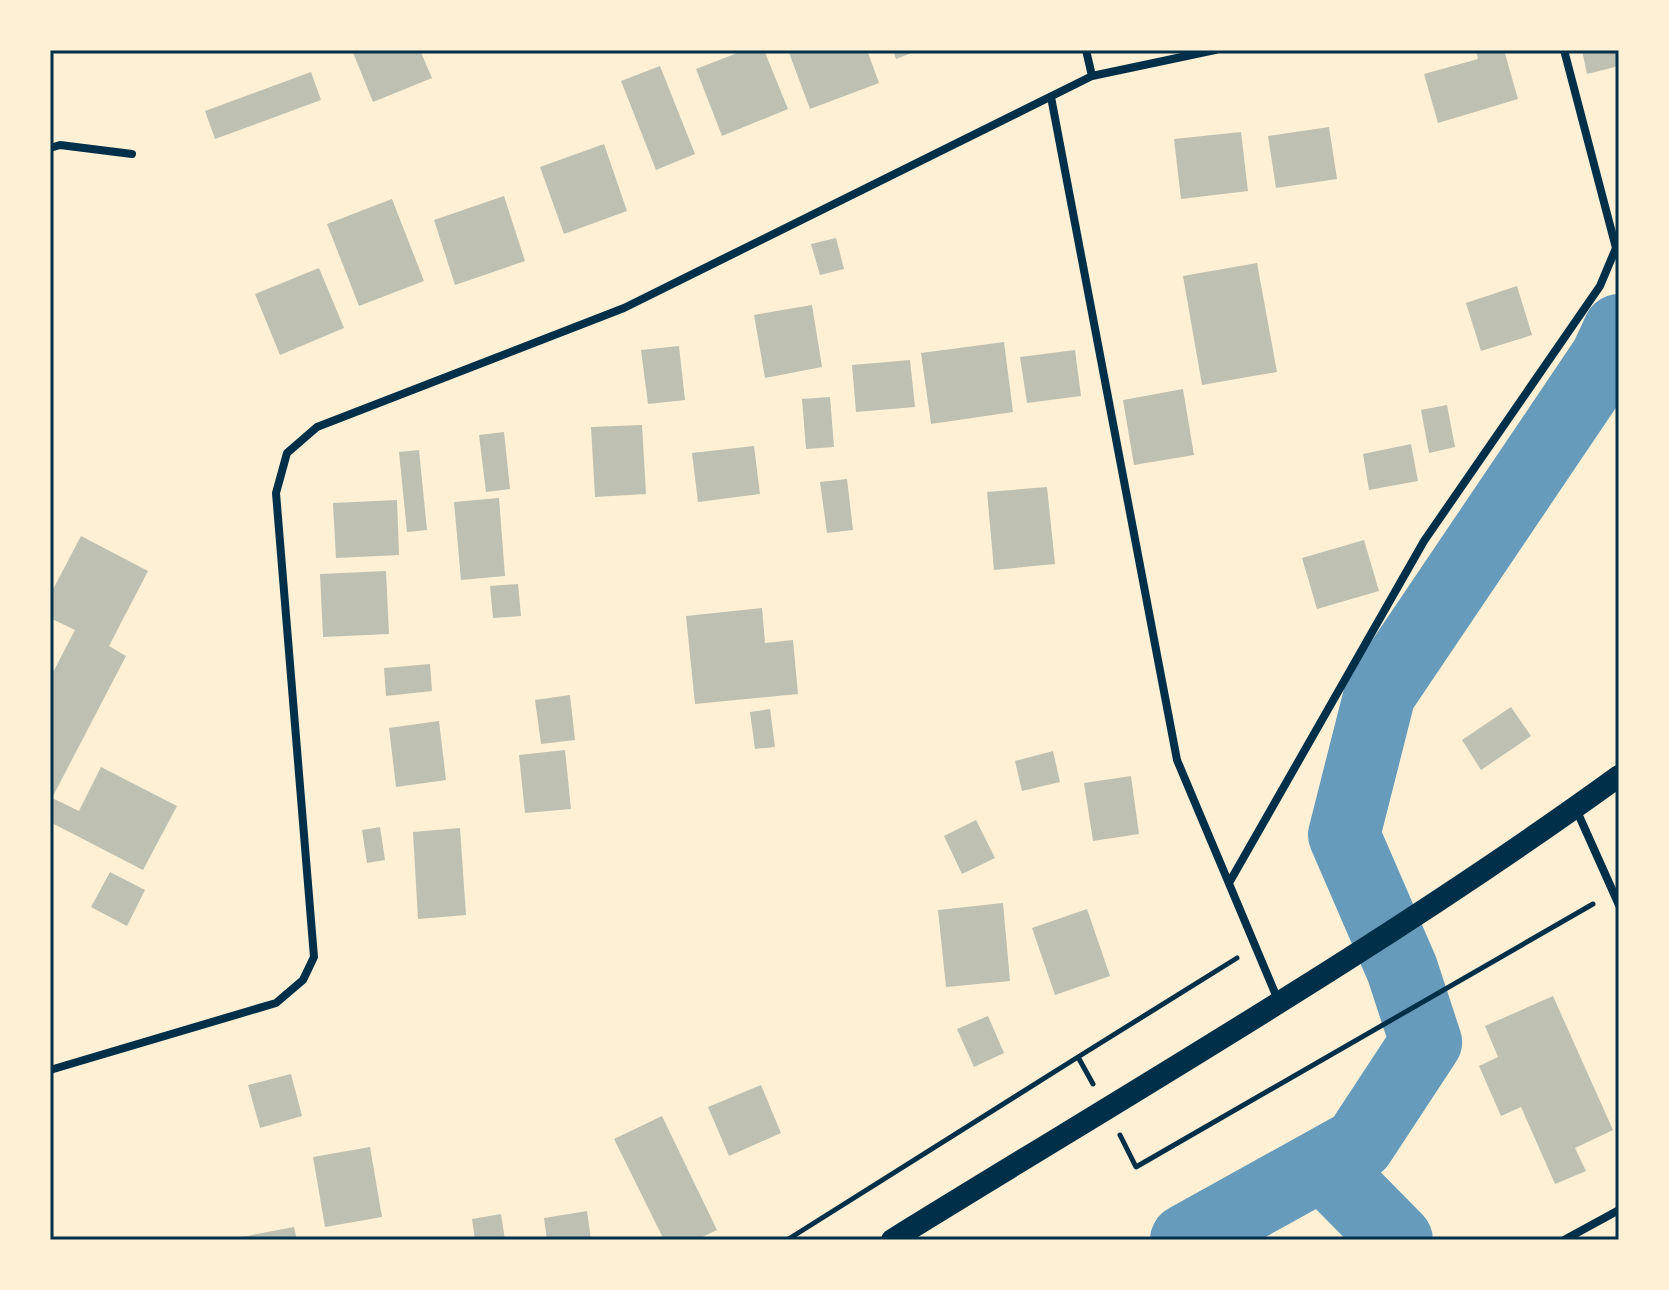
<svg xmlns="http://www.w3.org/2000/svg" width="1669" height="1290" font-family="Helvetica,sans-serif">
  <style>
    .lines { fill: none; stroke-linecap: round; stroke-linejoin: round }
    .river { stroke: #669bbc; stroke-width: 72 }
    .building { fill: #bec0b2 }
    .path { stroke: #003049; stroke-width: 5 }
    .minor { stroke: #003049; stroke-width: 8 }
    .trunk { stroke: #003049; stroke-width: 22 }
    .neatline { fill: none; stroke: #003049; stroke-width: 3 }
  </style>
  <rect width="100%" height="100%" fill="#fdf0d5"/>
  <g class="lines">
    <path class="river" d="M 1323,1165 L 1397,1240
      M 1186,1240 L 1359,1144 L 1426,1042 L 1402,969 L 1344,835 L 1380,693 L 1606,358 L 1619,330"/>
  </g>
  <path class="building" d="M 352,50 L 420,50 L 432,78 L 373,102 Z
    M 745,50 L 764,50 L 788,109 L 722,136 L 696,69 Z
    M 788,50 L 867,50 L 879,83 L 810,109 Z
    M 893,50 L 919,50 L 896,59 Z
    M 1476,50 L 1504,50 L 1518,99 L 1438,123 L 1424,74 L 1478,59 Z
    M 1582,50 L 1619,50 L 1619,66 L 1587,74 Z
    M 660,66 L 695,154 L 656,170 L 621,81 Z
    M 311,72 L 321,100 L 215,139 L 205,111 Z
    M 1329,127 L 1337,179 L 1276,188 L 1268,136 Z
    M 1241,132 L 1248,191 L 1181,199 L 1174,139 Z
    M 604,144 L 627,211 L 564,234 L 540,167 Z
    M 504,196 L 525,261 L 455,285 L 434,220 Z
    M 392,199 L 424,281 L 359,306 L 327,224 Z
    M 836,238 L 844,269 L 820,275 L 811,244 Z
    M 1257,263 L 1277,372 L 1202,385 L 1183,276 Z
    M 319,268 L 344,328 L 280,355 L 255,294 Z
    M 1517,286 L 1532,335 L 1481,351 L 1466,303 Z
    M 812,305 L 822,367 L 765,378 L 754,315 Z
    M 1004,342 L 1013,412 L 931,424 L 921,353 Z
    M 679,346 L 685,400 L 648,404 L 641,350 Z
    M 1075,350 L 1081,396 L 1027,403 L 1020,357 Z
    M 910,360 L 915,407 L 856,412 L 852,365 Z
    M 1183,389 L 1194,455 L 1134,465 L 1123,400 Z
    M 830,397 L 834,447 L 806,449 L 802,399 Z
    M 1447,405 L 1455,447 L 1429,453 L 1421,410 Z
    M 642,425 L 646,494 L 595,497 L 591,427 Z
    M 504,432 L 510,489 L 486,492 L 479,435 Z
    M 1411,444 L 1418,481 L 1369,490 L 1363,454 Z
    M 754,446 L 760,494 L 698,502 L 692,453 Z
    M 419,450 L 427,530 L 407,532 L 399,452 Z
    M 847,479 L 853,530 L 827,533 L 820,482 Z
    M 1047,487 L 1055,564 L 994,570 L 987,492 Z
    M 499,498 L 505,576 L 461,580 L 454,502 Z
    M 397,500 L 399,555 L 336,558 L 333,503 Z
    M 81,536 L 148,571 L 109,646 L 126,656 L 52,798 L 79,811 L 101,767 L 177,806 L 143,870 L 50,822 L 50,678 L 75,630 L 50,618 L 50,595 Z
    M 1364,540 L 1379,591 L 1317,609 L 1302,558 Z
    M 386,571 L 389,634 L 323,637 L 320,574 Z
    M 518,584 L 521,616 L 493,618 L 490,586 Z
    M 762,608 L 765,643 L 793,640 L 798,694 L 695,704 L 686,616 Z
    M 430,664 L 432,691 L 386,696 L 384,668 Z
    M 570,695 L 575,740 L 541,744 L 535,700 Z
    M 1511,707 L 1531,736 L 1481,770 L 1462,740 Z
    M 770,709 L 775,747 L 755,749 L 750,712 Z
    M 439,721 L 446,780 L 396,787 L 389,728 Z
    M 565,750 L 571,809 L 525,813 L 519,755 Z
    M 1053,751 L 1060,782 L 1022,791 L 1015,761 Z
    M 1131,776 L 1139,834 L 1093,841 L 1084,783 Z
    M 976,820 L 995,858 L 962,874 L 944,836 Z
    M 380,827 L 385,860 L 367,863 L 362,830 Z
    M 460,828 L 466,915 L 418,919 L 413,832 Z
    M 110,872 L 145,890 L 127,926 L 91,907 Z
    M 1003,903 L 1010,981 L 946,987 L 938,910 Z
    M 1087,909 L 1110,976 L 1055,995 L 1032,928 Z
    M 1553,996 L 1613,1130 L 1575,1148 L 1586,1171 L 1555,1184 L 1521,1107 L 1501,1116 L 1479,1066 L 1498,1057 L 1485,1026 Z
    M 988,1016 L 1004,1053 L 974,1067 L 957,1029 Z
    M 291,1074 L 302,1116 L 260,1128 L 248,1085 Z
    M 761,1085 L 781,1133 L 729,1156 L 708,1107 Z
    M 662,1116 L 717,1230 L 696,1240 L 664,1240 L 614,1139 Z
    M 370,1147 L 382,1217 L 325,1227 L 313,1157 Z
    M 587,1211 L 591,1240 L 547,1240 L 544,1218 Z
    M 501,1214 L 505,1240 L 475,1240 L 472,1219 Z
    M 294,1227 L 297,1240 L 241,1240 L 241,1237 Z"/>
  <g class="lines">
    <path class="path" d="M 1093,1084 L 1078,1057 L 1237,958
      M 1120,1135 L 1136,1167 L 1593,904
      M 787,1240 L 1078,1057"/>
    <path class="minor" d="M 1086,50 L 1092,76
      M 1051,97 L 1177,760 L 1278,1000
      M 50,148 L 60,145 L 132,154
      M 1576,809 L 1619,905
      M 1229,883 L 1424,541 L 1600,286 L 1616,248 L 1564,50
      M 50,1070 L 276,1003 L 303,980 L 314,957 L 276,493 L 287,453 L 317,427 L 624,308 L 1092,76 L 1215,50
      M 1564,1240 L 1619,1210"/>
    <path class="trunk" d="M 892,1240 C 1136,1089 1386,945 1619,776"/>
  </g>
  <rect width="1669" height="1290" fill="none" stroke="#fdf0d5" stroke-width="104"/>
  <rect x="52" y="52" width="1565" height="1186" class="neatline"/>
</svg>
